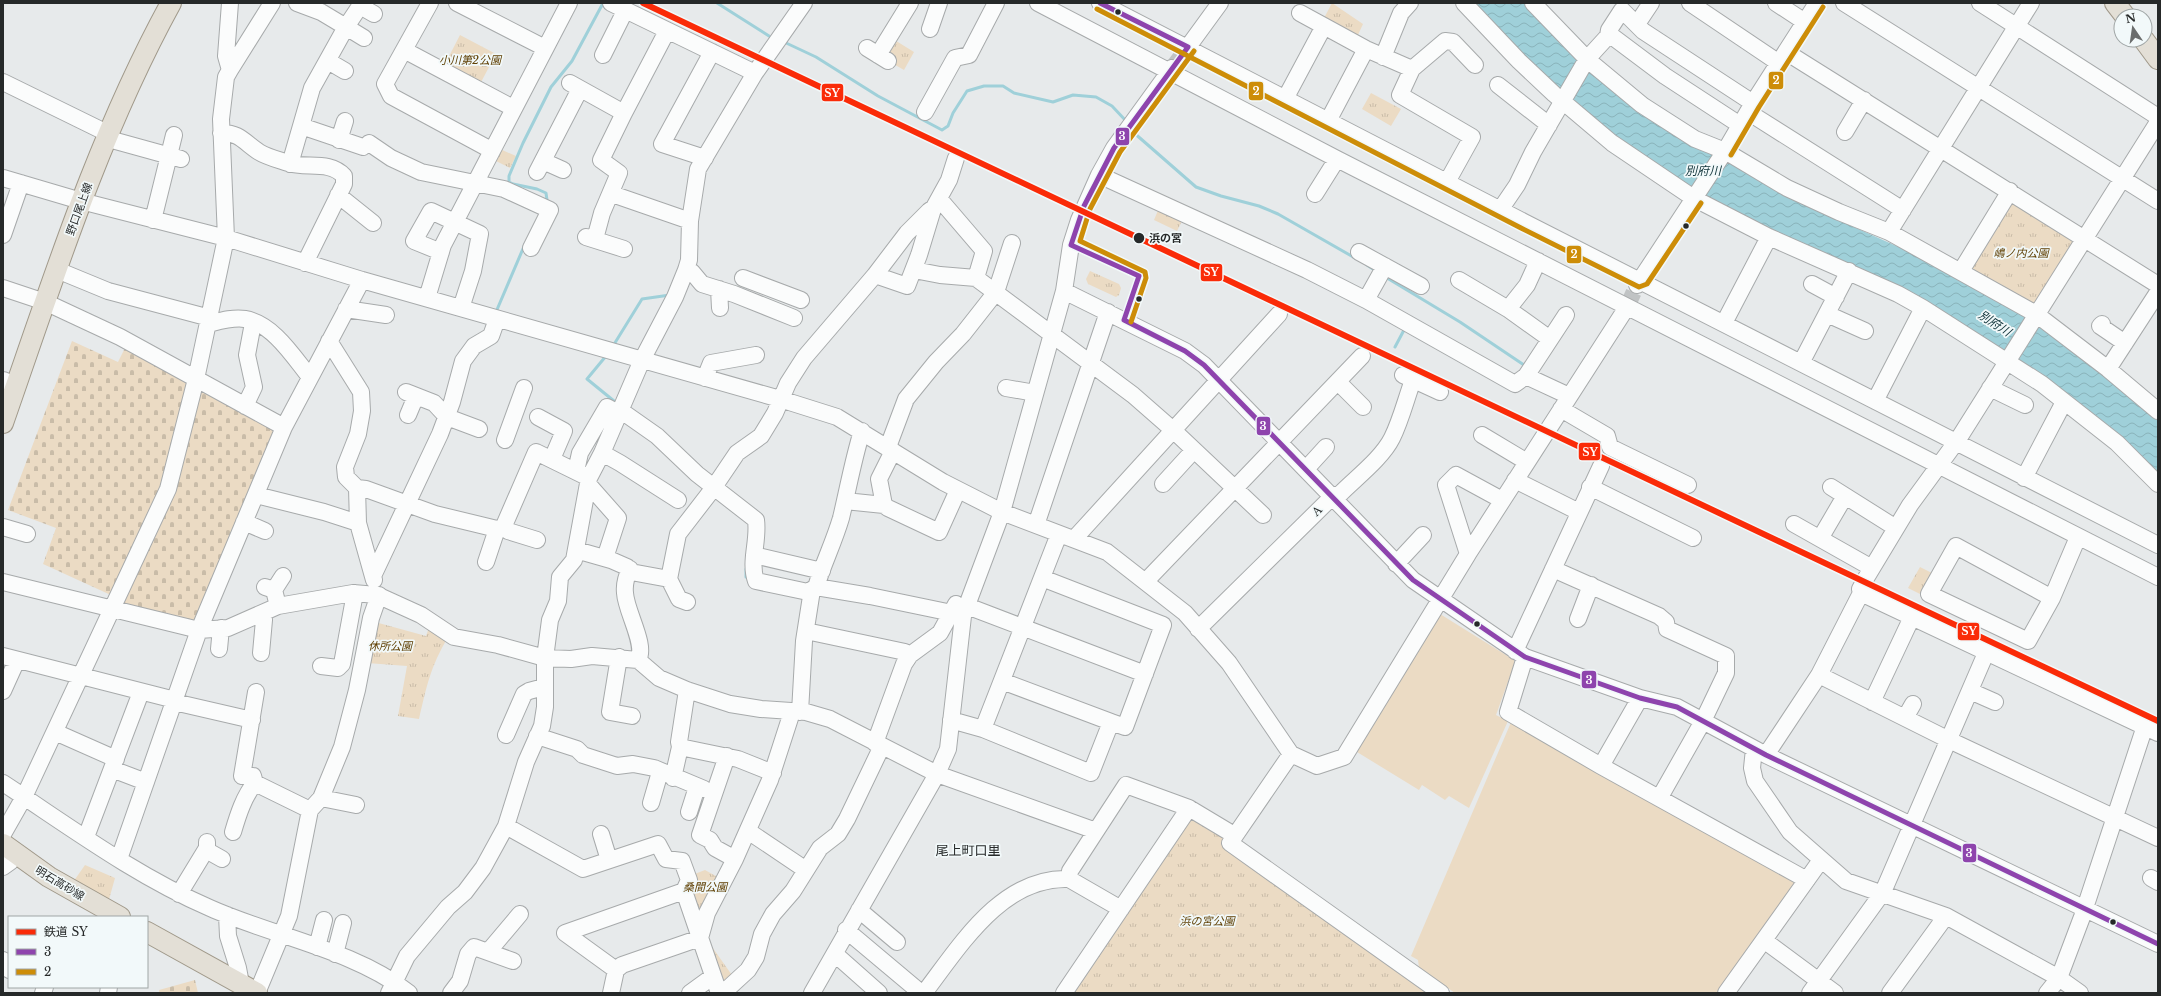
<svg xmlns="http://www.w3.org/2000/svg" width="2161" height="996" font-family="'Libre Baskerville','Noto Sans JP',serif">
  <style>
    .grass { fill: url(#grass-tufts) }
    .cemetery { fill: url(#cemetery-stones) }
    .pitch { fill: #ebdbc4 }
    .water { fill: url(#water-waves) }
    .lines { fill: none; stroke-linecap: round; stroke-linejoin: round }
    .stream { stroke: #9fd0d9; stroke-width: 3 }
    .minor-tunnel { stroke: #c0c3c4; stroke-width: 16; stroke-dasharray: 16 8; stroke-linecap: butt }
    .minor-casing { stroke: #a7aaab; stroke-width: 18 }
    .major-casing { stroke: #a0998a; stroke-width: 22 }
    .minor { stroke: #fbfcfc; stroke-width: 16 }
    .major { stroke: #e3dfd6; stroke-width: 20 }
    .bus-1-casing { stroke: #f2f9fa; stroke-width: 8 }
    .bus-2-casing { stroke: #f2f9fa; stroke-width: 8 }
    .bus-1 { stroke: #8e44ad; stroke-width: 5 }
    .bus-2 { stroke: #cd8d08; stroke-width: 5 }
    .rail-1-casing { stroke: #f2f9fa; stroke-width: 9 }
    .rail-1 { stroke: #fa2b08; stroke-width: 6 }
    .bus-dot { fill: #262929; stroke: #f2f9fa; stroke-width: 1.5 }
    .labels { text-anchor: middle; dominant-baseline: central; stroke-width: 3.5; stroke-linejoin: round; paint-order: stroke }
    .park-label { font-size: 11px; font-style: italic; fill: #604004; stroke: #f2f9fa }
    .street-label { font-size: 11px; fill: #262929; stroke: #f2f9fa }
    .stop-label { font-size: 11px; font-weight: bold; fill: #262929; stroke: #f2f9fa; text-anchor: start }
    .water-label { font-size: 12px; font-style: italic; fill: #103339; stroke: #f2f9fa }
    .quarter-label { font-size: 13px; fill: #262929; stroke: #f2f9fa }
    .line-badge { stroke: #f2f9fa; stroke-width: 1.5 }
    .badge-label { font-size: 11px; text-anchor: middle; font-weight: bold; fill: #fff }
  </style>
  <defs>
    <pattern id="grass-tufts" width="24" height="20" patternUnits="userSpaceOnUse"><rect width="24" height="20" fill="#ebdbc4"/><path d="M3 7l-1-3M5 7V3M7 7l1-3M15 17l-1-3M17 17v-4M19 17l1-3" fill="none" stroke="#c9bca8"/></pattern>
    <pattern id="cemetery-stones" width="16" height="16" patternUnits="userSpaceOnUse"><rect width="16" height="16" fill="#ebdbc4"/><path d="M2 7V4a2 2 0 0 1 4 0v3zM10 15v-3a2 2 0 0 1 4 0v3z" fill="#c9bca8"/></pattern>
    <pattern id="water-waves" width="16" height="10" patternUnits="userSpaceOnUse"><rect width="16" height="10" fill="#9fd0d9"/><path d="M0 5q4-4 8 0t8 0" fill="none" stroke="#89b3ba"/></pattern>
  </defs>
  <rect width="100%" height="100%" fill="#e7eaeb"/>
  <path class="grass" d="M 1332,3 L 1363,24 L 1357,37 L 1323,20 Z
    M 460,35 L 496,54 L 480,84 L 444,66 Z
    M 893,39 L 914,52 L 904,70 L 890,62 L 887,55 Z
    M 1371,93 L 1401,109 L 1391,126 L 1362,109 Z
    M 500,149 L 516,156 L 510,168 L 494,160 Z
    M 2009,199 L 2072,237 L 2073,242 L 2034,307 L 1970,268 Z
    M 1159,208 L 1182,221 L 1177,231 L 1154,220 Z
    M 1090,271 L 1119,284 L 1121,288 L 1119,295 L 1116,297 L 1088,284 L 1086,279 Z
    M 1920,567 L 1934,574 L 1926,590 L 1923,589 L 1920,594 L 1908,588 Z
    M 375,622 L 426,636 L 430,625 L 448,637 C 430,668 427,685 419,719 L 398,716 L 407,666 L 367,663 Z
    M 1195,815 L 1435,993 L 1070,993 L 1191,816 Z
    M 85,865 L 115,878 L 108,903 L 71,885 Z
    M 705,870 L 723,880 L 699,918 L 689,890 L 692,875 Z
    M 710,944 L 734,978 L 728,984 L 720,983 Z"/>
  <path class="cemetery" d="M 72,341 L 118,362 L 126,346 L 191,381 L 163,490 L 113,596 L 43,564 L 56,528 L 8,510 Z
    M 199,384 L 279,427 L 197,624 L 119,605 Z
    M 195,980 L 198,993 L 159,993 L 159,990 Z"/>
  <path class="pitch" d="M 1440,614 L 1514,660 L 1514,665 L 1496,715 L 1508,721 L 1469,808 L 1449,796 L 1445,800 L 1422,785 L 1419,790 L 1357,752 Z
    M 1512,720 L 1798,884 L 1721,993 L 1455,993 L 1419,968 L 1418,960 L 1411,956 Z"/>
  <path class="water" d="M 1470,3 L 1525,3 L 1586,63 L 1816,210 L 1932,262 L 2038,325 L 2106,377 L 2158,421 L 2158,478 L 2016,361 L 1693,190 L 1615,139 L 1563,99 Z"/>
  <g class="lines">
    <path class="stream" d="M 717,3 L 769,36
      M 784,42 L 816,57 L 878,96 L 942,130 L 948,126 L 953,113 L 967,91 L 984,86 L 1003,86 L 1014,93 L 1053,102 L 1073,95 L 1096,97 L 1112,106 L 1127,122
      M 1133,132 L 1196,187 L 1221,196 L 1259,206 L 1278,214 L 1355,258
      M 547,200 L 546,193 L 537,189 L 513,184 L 509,182 L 509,176 L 523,143 L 551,87 L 572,61 L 602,5 L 607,8
      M 1367,265 L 1376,271
      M 1387,278 L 1460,322 L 1524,365
      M 496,312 L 525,244
      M 613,346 L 642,299 L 670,295
      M 1395,347 L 1404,330
      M 606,356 L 587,379 L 614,401
      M 746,577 L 746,569"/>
    <path class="minor-tunnel" d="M 1172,68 L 1185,51
      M 1627,307 L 1637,285"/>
    <g class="minor-casing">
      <path id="minor" d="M 430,3 L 385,84 L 391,96 L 491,150
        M 457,3 L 545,48
        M 611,3 L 755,73
        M 1038,3 L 1337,159 L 2158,577
        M 1100,3 L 1524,222 L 2158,545
        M 1464,3 L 1519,61 L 1554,94 L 1612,143 L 1695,199 L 1769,237 L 1898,294 L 1923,308 L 2042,384 L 2117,443 L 2158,484
        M 1533,3 L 1589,61 L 1642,105 L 1695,139 L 1725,151 L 1787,188 L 1839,212 L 1889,232 L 2036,314 L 2108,369 L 2158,411
        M 1690,3 L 1779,63
        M 1776,3 L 1805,22
        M 1844,3 L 2158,201
        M 1980,3 L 2158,117
        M 1300,13 L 1366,49 L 1412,69
        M 1637,24 L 1651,3
        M 930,29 L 939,3
        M 1608,36 L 1613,37 L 1665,76 L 1740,125
        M 364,38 L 346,27 L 360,6 L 374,14
        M 867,48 L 888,61
        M 404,50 L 513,108
        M 1185,51 L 1220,3
        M 1786,52 L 2158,285
        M 603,55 L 625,11
        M 878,55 L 910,3
        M 1383,57 L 1401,13 L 1410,3
        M 328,61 L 345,71
        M 230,70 L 272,3
        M 3,82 L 107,133
        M 570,83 L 624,113 L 667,31
        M 1498,85 L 1549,125
        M 1285,99 L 1324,26
        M 925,112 L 955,58 L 969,55 L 996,3
        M 1748,112 L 1903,210
        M 1328,121 L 1366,49
        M 301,126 L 363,147
        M 1845,132 L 1864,100
        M 221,133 C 239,132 245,143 259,152 C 267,157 279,160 288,163 C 307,169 329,160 344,176 L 344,184 L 305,263
        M 105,138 L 181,159
        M 339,140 L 345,121
        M 369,143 L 391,158 L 421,172 L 504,189 L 550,210 L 531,248
        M 705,158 L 662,144 L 712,52
        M 543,161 L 563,170
        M 290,164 L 312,88 L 346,27 L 321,12 L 297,3
        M 537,172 L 580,89
        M 1099,175 L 1307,270 L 1366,300 L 1515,384 L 1526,376 L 1569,396
        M 3,178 L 81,201 L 226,238 L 362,280 L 780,399 L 837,417 L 943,482 L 1002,512 L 1107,552 L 1185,613 L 1229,663 L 1291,754 L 1317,766 L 1344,757 L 1468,554 L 1627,307
        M 1447,182 L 1472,137 L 1400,95 L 1412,69 L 1445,41 L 1453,42 L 1475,65
        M 612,194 L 690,221
        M 1315,194 L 1337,159
        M 338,195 L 373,223
        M 1500,210 L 1517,185 L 1533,152 L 1587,59 L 1608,36 L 1609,30 L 1622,10 L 1643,31 L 1753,103
        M 153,220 L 174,135
        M 1889,232 L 2031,3
        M 3,235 L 21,183
        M 586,237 L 624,249
        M 595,239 L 602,213 L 619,173 L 601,160 L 624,113
        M 441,252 L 414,241 L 431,211 L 480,234 L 473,271 L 461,308
        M 1359,252 L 1421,286
        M 57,270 L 108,291 L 210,318
        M 686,270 L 692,272 L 702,284 L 734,294 L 794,318
        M 914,270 L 940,275 L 976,278 L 1133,395 L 1173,430 L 1263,515
        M 1961,271 L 2010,191
        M 875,275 L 907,233 L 929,211 L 942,202 L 984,251 L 976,278
        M 743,278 L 801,300
        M 1459,280 L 1508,309 L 1550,339
        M 1812,284 L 1836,297
        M 1637,285 L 1725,151 L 1753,103 L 1817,3
        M 3,288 L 45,302 L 120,337 L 284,427
        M 719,289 L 720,308
        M 1064,291 L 1185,351 L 1204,365 L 1413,580 L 1525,657 L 1640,698 L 1677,707 L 1766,755 L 2158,944
        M 427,298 L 443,245 L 569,3
        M 1366,300 L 1385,266
        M 346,309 L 386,315
        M 1508,309 L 1527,285 L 1538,261
        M 1827,314 L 1865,331
        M 1724,323 L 1769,237
        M 208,324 C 220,321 233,317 245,319 C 273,324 293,356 309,376
        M 2102,324 L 2100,326 L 2125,343
        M 329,341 L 361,392 L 362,411 L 358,434 L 345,467 L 346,477 L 357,488 L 366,489 L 435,514 L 497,529
        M 1801,363 L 1849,271
        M 2108,369 L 2158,292
        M 1403,375 L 1440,392
        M 1526,376 L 1566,315
        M 705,378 L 711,363 L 756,355
        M 3,380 L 16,385
        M 1338,382 L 1363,407
        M 1006,388 L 1035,393
        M 1990,388 L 2025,405
        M 406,392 L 434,403 L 447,417 L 479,429
        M 1875,401 L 1923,308
        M 245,406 L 254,387 L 247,355 L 253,323
        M 1561,409 L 1607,436 L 1610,447 L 1688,485
        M 620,410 L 657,436 L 697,474 L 756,520 C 759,541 749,561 756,581 L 808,592 L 816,587 L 870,596 L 952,613
        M 408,415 L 416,396
        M 538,417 L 564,431 L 552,459
        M 1482,435 L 1527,462
        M 505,440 L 524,388
        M 888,447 L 906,399 L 936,362 L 963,334 L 996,292 L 1012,243
        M 893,451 L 879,479 L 884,505 L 888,508 L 939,532 L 958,490
        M 602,453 L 620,463 L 678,500
        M 1306,469 L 1326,447
        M 576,471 L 580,453 L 607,407 L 618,413
        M 2024,478 L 2064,402
        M 1515,480 L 1579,512
        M 588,484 L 618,518 L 605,558
        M 1163,484 L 1194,450
        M 1590,487 L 1693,538
        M 1831,487 L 1896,528
        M 357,488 L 358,523 L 374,580
        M 256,495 L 324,512 L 358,523
        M 845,501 L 884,505
        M 244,522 L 265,531
        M 1794,524 L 1872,568
        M 1036,525 L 1108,312
        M 3,527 L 27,534
        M 503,528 L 508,531 L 537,540
        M 1821,537 L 1845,496
        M 1074,539 L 1279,314
        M 576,550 L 611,560 L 627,567 L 631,572 L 669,579
        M 1468,554 L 1446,485 L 1456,475 L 1502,500
        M 754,555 L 822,571
        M 486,562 L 497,529 L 503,528 L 536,452 L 589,478
        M 1396,564 L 1423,535
        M 630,569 C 626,577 624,584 625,593 C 626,612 647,645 638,660
        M 1553,569 L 1659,616 L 1666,622 L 1667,629 L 1726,656 L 1726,673 L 1703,721 L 1660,797
        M 373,576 L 440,434 L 452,402 L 463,361 L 474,346 L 491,336 L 497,319
        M 1146,581 L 1362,356
        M 3,582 L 199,630 L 228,628 L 278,606 L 353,593 L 377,595 L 421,615 L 454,637 L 498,645 L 545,658 L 571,659 L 592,656 L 638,660 L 659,678 L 687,690 L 730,704 L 761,709 L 806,712 L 830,719 L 937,774 L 1096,831
        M 265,587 L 274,590 L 278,606
        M 816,587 C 823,564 834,542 841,518 C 848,489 853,460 862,431
        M 274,590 L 283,576
        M 1861,593 L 2158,733
        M 2052,598 L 1956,546 L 1929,594 L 2028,641 L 2052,598 L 2078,537
        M 687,602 L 679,599 L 669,579 L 678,534 L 712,490 L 737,453 L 761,436 L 775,413 L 788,383 L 804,358 L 875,275 L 907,286 L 919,255 L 933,209 L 949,180 L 956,158
        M 967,606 L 1145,674
        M 1578,619 L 1591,585
        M 1198,629 L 1333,496 L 1341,493 C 1357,477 1382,458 1392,438 C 1401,420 1406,399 1413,380
        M 806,631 L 905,652 L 910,655
        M 219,649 L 221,628
        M 1515,651 L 1601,466
        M 261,653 L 264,620 L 263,613
        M 3,656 L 175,700
        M 619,657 L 610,712 L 632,716
        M 1525,657 L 1508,712 L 1601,766 L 1807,880
        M 321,666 L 338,668 L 342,664 L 355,593
        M 1819,675 L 1949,740 L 2158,838
        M 1002,681 L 1111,722
        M 3,691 L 17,660
        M 1970,691 L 1995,702
        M 256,692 L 242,776 L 253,776 L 255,783 L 310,810 L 289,916 L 257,993
        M 174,702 L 252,720
        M 1872,702 L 1912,617
        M 800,712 L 804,641 L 812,590
        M 1905,718 L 1913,704
        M 951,720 L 983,729 L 1091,773 L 1111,722 L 1125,727 L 1163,625 L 1042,578
        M 983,729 L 1059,534
        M 55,732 L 116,759
        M 506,735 L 524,694 L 529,691 L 544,687
        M 537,736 L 577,749 L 583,755 L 617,766 L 633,764 L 654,768 L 704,789
        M 875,743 L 904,664 L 910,655 L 940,633 L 956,604
        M 680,747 L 738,759 L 773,773
        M 1754,749 L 1752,768 L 1755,781 L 1790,832 L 1846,881 L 1946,916 L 2059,978 L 2080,993
        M 1291,754 L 1230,843 L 1441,993
        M 1766,755 L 1819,675 L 1861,593 L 1860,589 L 1866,578 L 1910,505 L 1959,438 L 2158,122
        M 727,756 L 700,835 L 710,840 L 715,848 L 735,859
        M 1601,766 L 1640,698
        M 112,769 L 146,782
        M 673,778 L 680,747 L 679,742 L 687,690
        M 3,783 C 70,827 136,876 210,908 C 272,936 355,950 409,993
        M 321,798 L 356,805
        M 651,803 L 660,772
        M 310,810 L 321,798 L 342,747 L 357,690 L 371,618 L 379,595
        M 689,812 L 697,787
        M 506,826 L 583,869 L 658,844 L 666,859 L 682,861 L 689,880 L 684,891 L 719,993
        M 748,831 L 806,870
        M 233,832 C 238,815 244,796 255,783
        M 3,834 L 24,797 L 168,489 L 196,379 L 226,238 L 221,119 L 226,77 L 230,70 L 226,56 L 230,3
        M 601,834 L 609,860
        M 86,837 L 141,692
        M 206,850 L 222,859
        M 119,859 L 199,630 L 284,427 L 362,280
        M 3,867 L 10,862 L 15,853
        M 2151,878 L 2158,882
        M 684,891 L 565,933 L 616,970 L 622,965 L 700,938 L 707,913 L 735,859 L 770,780 L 792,712
        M 179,894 L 207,848 L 207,842
        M 1121,909 L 1069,879 L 1070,871 L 1126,785 L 1189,808
        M 859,910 L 897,942
        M 227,915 L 228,936 L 238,968 L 241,984
        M 846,930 L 921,993
        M 1765,941 L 1835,993
        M 317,947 L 324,920
        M 488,952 L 520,914
        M 335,954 L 343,923
        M 835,954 L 879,993
        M 3,960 L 9,970
        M 43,993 L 45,987
        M 108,993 L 109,987
        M 389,993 L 407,956 L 448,907 L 465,892 L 483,868 L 506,826 L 526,762 L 542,726 L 545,707 L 545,658 L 550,620 L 558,601 L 560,577 L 574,560 L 589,478 L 602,453 L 642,360 L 675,297 L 686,270 L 689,260 L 690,221 L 698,169 L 755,73 L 804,3
        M 451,993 L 460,981 L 468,954 L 474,947 L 513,961
        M 611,993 L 616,970
        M 690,993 L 712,977
        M 723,993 L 748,970 L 756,957 L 762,934 L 773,914 L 793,891 L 820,848 L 838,834 L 847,819 L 882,746
        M 812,993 L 937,774 L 948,749 L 963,616 L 1002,512 L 1064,291 L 1071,245 L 1079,220 L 1099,175 L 1114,148 L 1172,68
        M 924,993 C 960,946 1002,876 1069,879
        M 1064,993 L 1189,808 L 1234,835
        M 1726,993 L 1821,860
        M 1810,993 L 1883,892 L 1986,653
        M 1890,993 L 1946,916
        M 2047,993 L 2059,978 L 2082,917 L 2145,726"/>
    </g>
    <g class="major-casing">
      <path id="major" d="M 2115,3 L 2125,16
        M 2144,40 L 2158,59
        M 3,423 C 53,280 98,136 171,3
        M 3,844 L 49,877 L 120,917
        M 147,932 L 257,993"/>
    </g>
    <use href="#minor" class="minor"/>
    <use href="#major" class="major"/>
    <g class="bus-1-casing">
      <path id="bus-1" d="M 1100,3 L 1188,47 L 1114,148 L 1084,206 L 1071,245 L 1139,276 L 1124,320 L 1185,351 L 1204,365 L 1413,580 L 1525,657 L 1640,698 L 1677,707 L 1766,755 L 2158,944"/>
    </g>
    <g class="bus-2-casing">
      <path id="bus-2" d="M 1097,9 L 1521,228 L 1639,287 L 1647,284 L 1701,203
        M 1731,155 L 1759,107 L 1823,7
        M 1131,322 L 1146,278 L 1145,272 L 1080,241 L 1090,209 L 1120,152 L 1194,51"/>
    </g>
    <use href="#bus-1" class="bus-1"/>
    <use href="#bus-2" class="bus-2"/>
    <g class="rail-1-casing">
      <path id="rail-1" d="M 643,3 L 2158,721"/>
    </g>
    <use href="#rail-1" class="rail-1"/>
  </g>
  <g class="bus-dot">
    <circle cx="1118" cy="12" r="3.5"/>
    <circle cx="1686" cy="226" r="3.5"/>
    <circle cx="1139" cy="238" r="6"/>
    <circle cx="1139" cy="299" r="3.5"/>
    <circle cx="1477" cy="624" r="3.5"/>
    <circle cx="2113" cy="922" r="3.5"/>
  </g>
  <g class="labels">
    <g class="park-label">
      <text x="470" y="60">小川第2公園</text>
      <text x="2021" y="253">嶋ノ内公園</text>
      <text x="390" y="646">休所公園</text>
      <text x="705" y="887">桑間公園</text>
      <text x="1207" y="921">浜の宮公園</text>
    </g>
    <g class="street-label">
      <text transform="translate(79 209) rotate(-70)">野口尾上線</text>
      <text transform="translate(1317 511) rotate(-45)">A</text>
      <text transform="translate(60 883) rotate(31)">明石高砂線</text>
    </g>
    <g class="stop-label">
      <text x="1149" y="238">浜の宮</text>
    </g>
    <g class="water-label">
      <text x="1703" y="170">別府川</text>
      <text transform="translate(1995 323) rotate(33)">別府川</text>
    </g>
    <g class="quarter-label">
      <text x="968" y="850">尾上町口里</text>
    </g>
  </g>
  <g class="line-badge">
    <rect x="1768" y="71" width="16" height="19" rx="4" fill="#cd8d08"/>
    <rect x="1248" y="81" width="16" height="20" rx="4" fill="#cd8d08"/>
    <rect x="821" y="83" width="23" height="19" rx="4" fill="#fa2b08"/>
    <rect x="1115" y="127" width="15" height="19" rx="4" fill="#8e44ad"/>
    <rect x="1566" y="245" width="16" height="19" rx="4" fill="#cd8d08"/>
    <rect x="1200" y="263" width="23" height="19" rx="4" fill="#fa2b08"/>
    <rect x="1256" y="416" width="15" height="20" rx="4" fill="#8e44ad"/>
    <rect x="1578" y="442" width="23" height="19" rx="4" fill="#fa2b08"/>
    <rect x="1957" y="622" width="23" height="19" rx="4" fill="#fa2b08"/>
    <rect x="1581" y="670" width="16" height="19" rx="4" fill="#8e44ad"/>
    <rect x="1962" y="843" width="15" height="20" rx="4" fill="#8e44ad"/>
  </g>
  <g class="badge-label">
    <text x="1776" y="84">2</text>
    <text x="1256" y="95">2</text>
    <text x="832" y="97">SY</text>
    <text x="1122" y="140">3</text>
    <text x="1574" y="258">2</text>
    <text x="1211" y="276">SY</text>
    <text x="1263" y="430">3</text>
    <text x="1590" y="456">SY</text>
    <text x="1969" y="635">SY</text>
    <text x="1589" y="684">3</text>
    <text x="1969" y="857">3</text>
  </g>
  <rect width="2161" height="996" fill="none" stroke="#262929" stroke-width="8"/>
  <rect x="8" y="916" width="140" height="72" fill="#f2f9fa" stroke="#a0a6a6"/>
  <rect x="16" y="929" width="20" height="6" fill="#fa2b08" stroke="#a0a6a6"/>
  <text x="44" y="936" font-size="12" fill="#262929">鉄道 SY</text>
  <rect x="16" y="949" width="20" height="6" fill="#8e44ad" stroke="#a0a6a6"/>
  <text x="44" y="956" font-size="12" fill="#262929">3</text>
  <rect x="16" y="969" width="20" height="6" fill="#cd8d08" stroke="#a0a6a6"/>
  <text x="44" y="976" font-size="12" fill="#262929">2</text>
  <g transform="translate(2133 28) rotate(347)"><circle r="19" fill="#f2f9fa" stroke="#a0a6a6"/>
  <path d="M0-3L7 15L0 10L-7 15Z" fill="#6a6d6d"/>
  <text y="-6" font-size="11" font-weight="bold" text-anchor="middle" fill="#262929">N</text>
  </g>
</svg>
